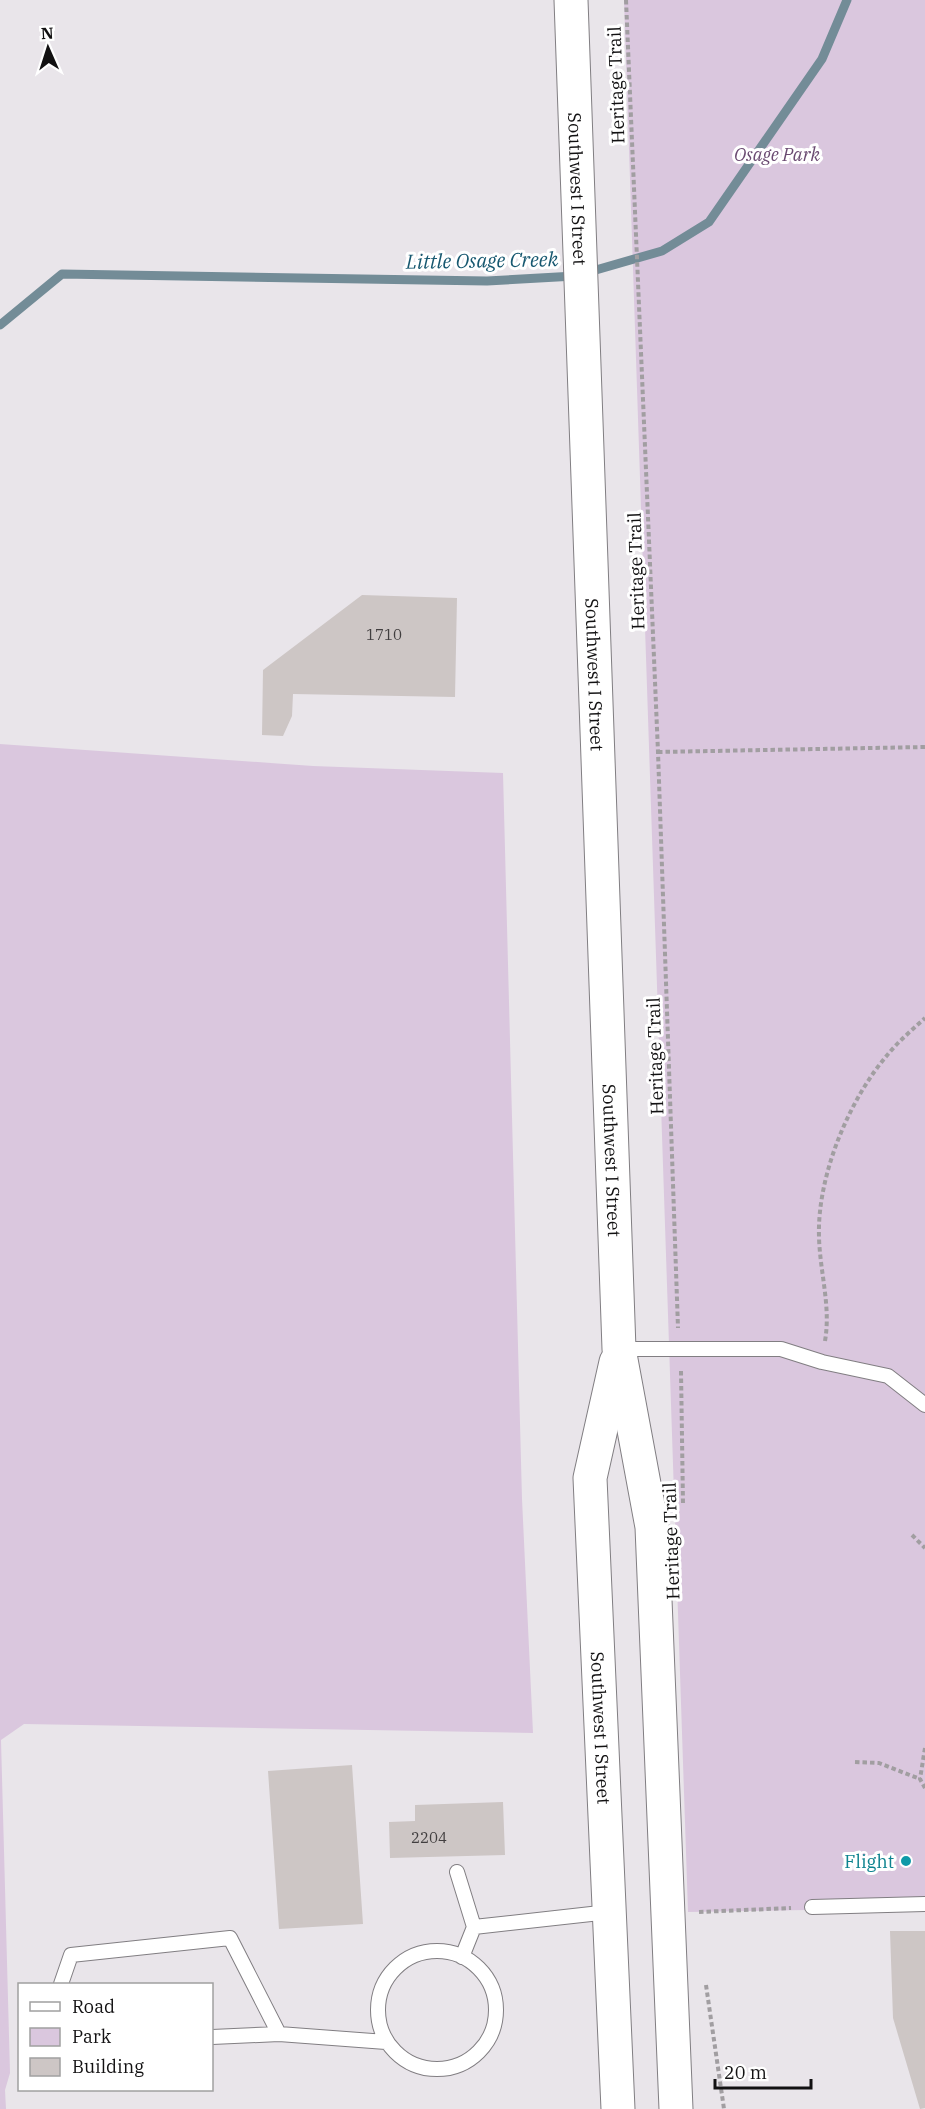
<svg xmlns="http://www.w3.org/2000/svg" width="925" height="2109" font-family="'IBM Plex Serif',serif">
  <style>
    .green { fill: #dac7de }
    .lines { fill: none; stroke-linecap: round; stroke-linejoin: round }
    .stream { stroke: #738c97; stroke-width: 9 }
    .building { fill: #cdc6c5 }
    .lane-casing { stroke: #817e82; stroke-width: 16 }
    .secondary-casing { stroke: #817e82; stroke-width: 35 }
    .path { stroke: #a19ea1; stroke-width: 4; stroke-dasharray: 4.5 3; stroke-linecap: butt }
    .lane { stroke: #fff; stroke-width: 14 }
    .secondary { stroke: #fff; stroke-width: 33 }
    .culture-dot { fill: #0f9aa8; stroke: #fff; stroke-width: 2 }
    .labels { text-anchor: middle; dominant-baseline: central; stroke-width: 6; stroke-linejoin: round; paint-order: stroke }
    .number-label { font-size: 15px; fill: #413e3f }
    .street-label { font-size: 18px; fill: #121112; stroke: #fff }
    .park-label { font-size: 18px; font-style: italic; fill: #6a4a71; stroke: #fff }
    .culture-label { font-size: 18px; fill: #0d838f; stroke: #fff; text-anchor: end }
    .water-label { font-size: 20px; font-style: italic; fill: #175870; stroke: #fff }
  </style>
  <rect width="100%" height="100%" fill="#e9e5ea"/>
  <path class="green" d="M 624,0 L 925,0 L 925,1908 L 688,1912 Z
    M 0,744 L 313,766 L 503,773 L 522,1499 L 533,1733 L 24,1724 L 1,1740 L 10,2073 L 5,2090 L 6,2109 L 0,2109 Z"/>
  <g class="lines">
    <path class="stream" d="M 0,325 L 62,274 L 487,281 L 575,276 L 662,251 L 709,222 L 822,59 L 847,0"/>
  </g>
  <path class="building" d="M 362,595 L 457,598 L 455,697 L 293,694 L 292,716 L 283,736 L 262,735 L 263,670 Z
    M 352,1765 L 363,1924 L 279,1929 L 268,1771 Z
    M 503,1802 L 505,1855 L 390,1858 L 389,1822 L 415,1821 L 415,1805 Z
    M 890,1931 L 925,1931 L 925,2108 L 920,2109 L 893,2018 Z"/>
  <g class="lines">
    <g class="lane-casing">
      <path id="lane" d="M 619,1349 L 781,1349 L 822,1362 L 888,1376 L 925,1405
        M 457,1872 L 474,1927
        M 812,1907 L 925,1904
        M378 2010a59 59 0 1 1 118 0a59 59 0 1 1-118 0Z
        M 462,1957 L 474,1927 L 609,1912
        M 61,1984 L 71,1955 L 230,1938 L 279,2034
        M 212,2037 L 279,2034 L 386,2042"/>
    </g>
    <g class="secondary-casing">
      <g id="secondary">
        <path id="s1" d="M 571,0 L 619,1349 L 652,1527 L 676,2109"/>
        <path id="s2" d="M 616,1362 L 590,1478 L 618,2109"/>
      </g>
    </g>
    <path class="path" d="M 626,0 L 658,752 L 678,1328
      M 658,752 L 925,747
      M 825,1341 C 831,1306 820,1273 819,1237 C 817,1176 849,1099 889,1053 C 900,1040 913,1029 925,1018
      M 681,1371 L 683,1504
      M 912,1535 L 925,1548
      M 925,1748 L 920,1779 L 925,1788
      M 855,1762 L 879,1763 L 920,1779
      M 699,1912 L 791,1908
      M 706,1985 L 724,2109"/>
    <use href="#lane" class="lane"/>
    <use href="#secondary" class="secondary"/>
  </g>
  <circle class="culture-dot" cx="906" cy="1861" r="6"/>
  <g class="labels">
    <g class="number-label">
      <text x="384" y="634">1710</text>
      <text x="429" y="1837">2204</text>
    </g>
    <g class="street-label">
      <text transform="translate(616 85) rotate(-92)">Heritage Trail</text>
      <text stroke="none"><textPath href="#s1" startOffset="189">Southwest I Street</textPath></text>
      <text transform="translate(636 571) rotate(-92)">Heritage Trail</text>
      <text stroke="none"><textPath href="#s1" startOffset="675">Southwest I Street</textPath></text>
      <text transform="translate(655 1056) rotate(-92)">Heritage Trail</text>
      <text stroke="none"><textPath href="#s1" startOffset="1161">Southwest I Street</textPath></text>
      <text transform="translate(671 1541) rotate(-92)">Heritage Trail</text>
      <text stroke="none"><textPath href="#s2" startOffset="369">Southwest I Street</textPath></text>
    </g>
    <g class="park-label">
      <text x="777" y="154">Osage Park</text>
    </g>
    <g class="culture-label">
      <text x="894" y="1861">Flight</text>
    </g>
    <g class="water-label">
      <text transform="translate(482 260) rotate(-1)">Little Osage Creek</text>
    </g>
  </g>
  <rect x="18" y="1983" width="195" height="108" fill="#ffffff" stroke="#a0a0a0" stroke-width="1.5"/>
  <rect x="30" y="2002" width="30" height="9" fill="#ffffff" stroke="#a0a0a0" stroke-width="1.5"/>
  <text x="72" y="2013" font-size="18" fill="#121112">Road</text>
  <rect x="30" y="2028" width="30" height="18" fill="#dac7de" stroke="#a0a0a0" stroke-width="1.5"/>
  <text x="72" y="2043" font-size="18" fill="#121112">Park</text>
  <rect x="30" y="2058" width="30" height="18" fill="#cdc6c5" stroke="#a0a0a0" stroke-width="1.5"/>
  <text x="72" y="2073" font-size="18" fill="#121112">Building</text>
  <g transform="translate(48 48) rotate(357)" stroke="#ffffff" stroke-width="4.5" paint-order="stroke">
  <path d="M0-4.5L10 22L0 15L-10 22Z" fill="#121112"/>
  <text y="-9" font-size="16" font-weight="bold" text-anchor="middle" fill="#121112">N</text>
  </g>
  <path d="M715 2079v9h96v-9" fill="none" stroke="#121112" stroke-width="3"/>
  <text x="724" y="2079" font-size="18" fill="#121112" stroke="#ffffff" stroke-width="4.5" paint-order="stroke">20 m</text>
</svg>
